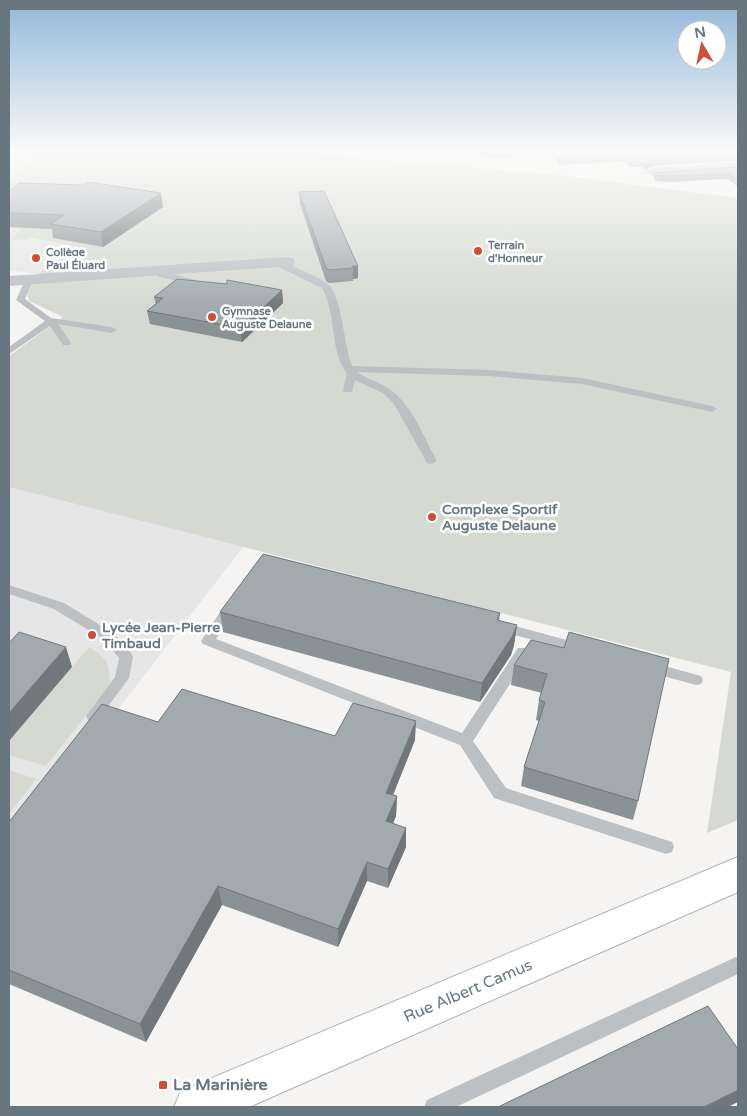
<svg xmlns="http://www.w3.org/2000/svg" width="747" height="1116" font-family="'Varela Round',sans-serif">
  <style>
    .built { fill: #e5e6e5 }
    .green { fill: #d5d9d1 }
    .lines { fill: none; stroke-linecap: round; stroke-linejoin: round }
    .secondary-casing { stroke: #afb4b7; stroke-width: 2 }
    .lane { fill: #bcc0c3; fill-rule: evenodd }
    .street { fill: #bcc0c3; fill-rule: evenodd }
    .secondary { fill: #fff; fill-rule: evenodd }
    .wall { fill: #8b9296 }
    .shaded-wall { fill: #71777a }
    .building { fill: #a2aaae; stroke: #71777a }
    .poi-dot { fill: #cc4f3a; stroke: #fff; stroke-width: 2 }
    .labels { text-anchor: middle; dominant-baseline: central; stroke-width: 5; stroke-linejoin: round; paint-order: stroke }
    .far-poi-label { font-size: 11px; font-weight: bold; fill: #68777f; stroke: #fff; text-anchor: start }
    .poi-label { font-size: 14px; font-weight: bold; fill: #68777f; stroke: #fff; text-anchor: start }
    .near-street-label { font-size: 16px; fill: #68777f; stroke: #fff }
    .near-poi-label { font-size: 16px; font-weight: bold; fill: #68777f; stroke: #fff; text-anchor: start }
  </style>
  <rect width="100%" height="100%" fill="#f5f4f2"/>
  <path class="built" d="M 9,152 L 41,152 L 9,180 Z
    M 9,228 L 22,228 L 12,238 L 28,237 L 80,246 L 38,274 L 9,270 Z
    M 9,487 L 243,547 L 9,851 Z"/>
  <path class="green" d="M 41,152 L 301,152 L 567,176 L 738,198 L 738,820 L 707,833 L 731,672 L 9,487 L 9,356 L 63,317 L 29,301 L 27,293 L 38,274 L 79,247 L 29,237 L 26,240 L 11,239 L 21,229 L 9,228 L 9,180 Z
    M 89,647 C 109,660 109,662 110,685 L 46,766 L 9,755 L 9,741 Z
    M 9,770 L 36,779 L 9,814 Z"/>
  <g class="lines">
    <g class="secondary-casing">
      <path id="secondary" d="M 738,857 L 738,892 L 249,1107 L 174,1107 L 181,1091 Z"/>
    </g>
    <path class="lane" d="M 272,260 L 278,260 C 291,266 318,276 328,284 C 342,296 344,347 352,366 L 489,370 L 582,378 L 712,406 L 717,409 L 712,412 L 582,384 L 489,376 L 357,372 C 368,380 382,383 392,391 C 414,408 424,438 437,461 L 431,464 L 427,463 L 394,404 L 383,393 L 355,380 L 352,392 L 344,392 L 343,390 L 347,374 C 329,349 337,314 322,288 L 272,264 Z
      M 151,268 L 211,284 L 207,287 L 159,277 L 151,272 Z
      M 26,278 L 33,280 L 25,299 L 51,318 L 112,327 L 117,330 L 112,333 L 58,324 L 71,343 L 69,345 L 63,345 L 50,326 L 9,354 L 9,347 L 45,321 L 16,300 Z
      M 9,585 L 64,603 L 113,633 L 131,653 L 133,657 L 129,678 L 98,720 L 93,722 L 88,720 L 86,716 L 115,677 L 119,658 L 103,639 L 54,609 L 9,594 Z
      M 231,602 L 238,606 L 216,639 L 462,733 L 518,648 L 528,648 L 530,652 L 528,656 L 473,741 L 506,788 L 672,842 L 674,847 L 672,852 L 666,854 L 494,798 L 460,745 L 203,644 L 201,641 L 203,638 L 226,603 Z
      M 501,622 L 585,645 L 587,648 L 585,651 L 580,653 L 496,630 L 494,627 L 496,624 Z
      M 650,662 L 701,676 L 703,680 L 701,684 L 696,685 L 645,671 L 643,667 L 645,663 Z
      M 736,957 L 738,958 L 738,974 L 456,1107 L 424,1107 L 427,1100 Z"/>
    <path class="street" d="M 738,162 L 738,170 L 652,176 L 645,172 L 652,168 Z
      M 287,257 L 293,258 L 295,262 L 293,266 L 9,286 L 9,276 Z"/>
    <use href="#secondary" class="secondary"/>
  </g>
  <path class="wall" d="M 478,152 L 513,152 L 510,159 L 478,156 Z
    M 548,152 L 738,152 L 738,161 L 652,166 L 645,170 L 642,167 L 630,167 L 623,161 L 560,165 Z
    M 738,167 L 738,187 L 728,179 L 668,182 L 657,181 L 654,178 L 654,173 Z
    M 9,192 L 163,207 L 103,247 L 53,238 L 52,229 L 9,227 Z
    M 299,192 L 358,266 L 358,278 L 353,279 L 353,281 L 329,283 L 326,281 L 300,204 Z
    M 282,290 L 283,303 L 242,342 L 150,324 L 147,311 L 156,304 L 154,297 Z
    M 220,612 L 500,613 L 499,621 L 517,625 L 514,645 L 511,655 L 480,702 L 223,632 Z
    M 531,640 L 638,801 L 633,820 L 521,786 L 524,767 L 539,721 L 536,720 L 539,700 L 542,693 L 511,685 L 514,665 Z
    M 158,722 L 335,736 L 415,740 L 393,795 L 397,796 L 396,816 L 393,824 L 406,828 L 406,847 L 388,888 L 367,881 L 338,947 L 222,905 L 146,1042 L 9,984 L 9,822 Z"/>
  <path class="shaded-wall" d="M 653,161 L 652,166 L 645,170 L 646,165 Z
    M 161,193 L 163,207 L 103,247 L 101,232 Z
    M 352,266 L 358,266 L 358,278 L 353,279 L 353,268 Z
    M 282,290 L 283,303 L 242,342 L 241,328 Z
    M 517,625 L 514,645 L 511,655 L 480,702 L 482,683 Z
    M 66,647 L 72,667 L 9,741 L 9,713 Z
    M 416,721 L 415,740 L 386,812 L 386,793 Z
    M 397,796 L 396,816 L 385,840 L 386,821 Z
    M 406,828 L 406,847 L 388,888 L 388,869 Z
    M 367,862 L 367,881 L 338,947 L 338,929 Z
    M 218,886 L 222,905 L 146,1042 L 140,1024 Z
    M 738,1090 L 738,1102 L 728,1107 L 704,1107 Z"/>
  <path class="building" d="M 485,152 L 511,152 L 511,154 Z
    M 553,152 L 738,152 L 738,156 L 653,161 L 646,165 L 642,162 L 631,162 L 624,156 L 561,160 Z
    M 738,167 L 738,181 L 729,174 L 669,176 L 658,176 L 654,173 Z
    M 88,182 L 161,193 L 101,232 L 50,224 L 64,215 L 9,213 L 9,192 L 19,183 L 83,185 Z
    M 324,191 L 358,266 L 352,266 L 353,268 L 329,270 L 326,268 L 299,192 Z
    M 177,279 L 227,284 L 227,280 L 282,290 L 241,328 L 147,311 L 163,298 L 154,297 Z
    M 263,554 L 500,613 L 497,620 L 517,625 L 513,635 L 482,683 L 220,612 Z
    M 19,632 L 66,647 L 9,713 L 9,643 Z
    M 569,632 L 669,659 L 638,801 L 524,767 L 545,702 L 539,700 L 547,674 L 514,665 L 531,640 L 564,648 Z
    M 182,689 L 335,736 L 353,703 L 416,721 L 386,793 L 397,796 L 386,821 L 406,828 L 388,869 L 367,862 L 338,929 L 218,886 L 140,1024 L 9,970 L 9,822 L 102,704 L 158,722 Z
    M 708,1006 L 738,1049 L 738,1090 L 704,1107 L 498,1107 Z"/>
  <linearGradient id="sky" x2="0" y2="1"><stop stop-color="#93b8d9"/><stop offset="0.49" stop-color="#fafaf9"/><stop offset="1" stop-color="#fafaf9" stop-opacity="0"/></linearGradient>
  <rect width="747" height="308" fill="url(#sky)"/>
  <g class="poi-dot">
    <circle cx="478" cy="251" r="5"/>
    <circle cx="36" cy="258" r="5"/>
    <circle cx="212" cy="317" r="5"/>
    <circle cx="432" cy="517" r="5"/>
    <circle cx="92" cy="635" r="5"/>
    <rect x="158" y="1080" width="10" height="10" rx="2.5"/>
  </g>
  <g class="labels">
    <g class="far-poi-label">
      <text x="488" y="245">Terrain<tspan x="488" dy="13">d'Honneur</tspan></text>
      <text x="46" y="252">Collège<tspan x="46" dy="13">Paul Éluard</tspan></text>
      <text x="222" y="311">Gymnase<tspan x="222" dy="13">Auguste Delaune</tspan></text>
    </g>
    <g class="poi-label">
      <text x="442" y="509">Complexe Sportif<tspan x="442" dy="16">Auguste Delaune</tspan></text>
      <text x="102" y="627">Lycée Jean-Pierre<tspan x="102" dy="16">Timbaud</tspan></text>
    </g>
    <g class="near-street-label">
      <text transform="translate(468 991) rotate(-23)">Rue Albert Camus</text>
    </g>
    <g class="near-poi-label">
      <text x="173" y="1085">La Marinière</text>
    </g>
  </g>
  <rect width="747" height="1116" fill="none" stroke="#68777f" stroke-width="20"/>
  <g transform="translate(702 45) rotate(351)"><circle r="24" fill="#ffffff" stroke="#c3c9cc"/>
  <path d="M0-4L9 19L0 12L-9 19Z" fill="#cc4f3a"/>
  <text y="-8" font-size="14" font-weight="bold" text-anchor="middle" fill="#68777f">N</text>
  </g>
</svg>
